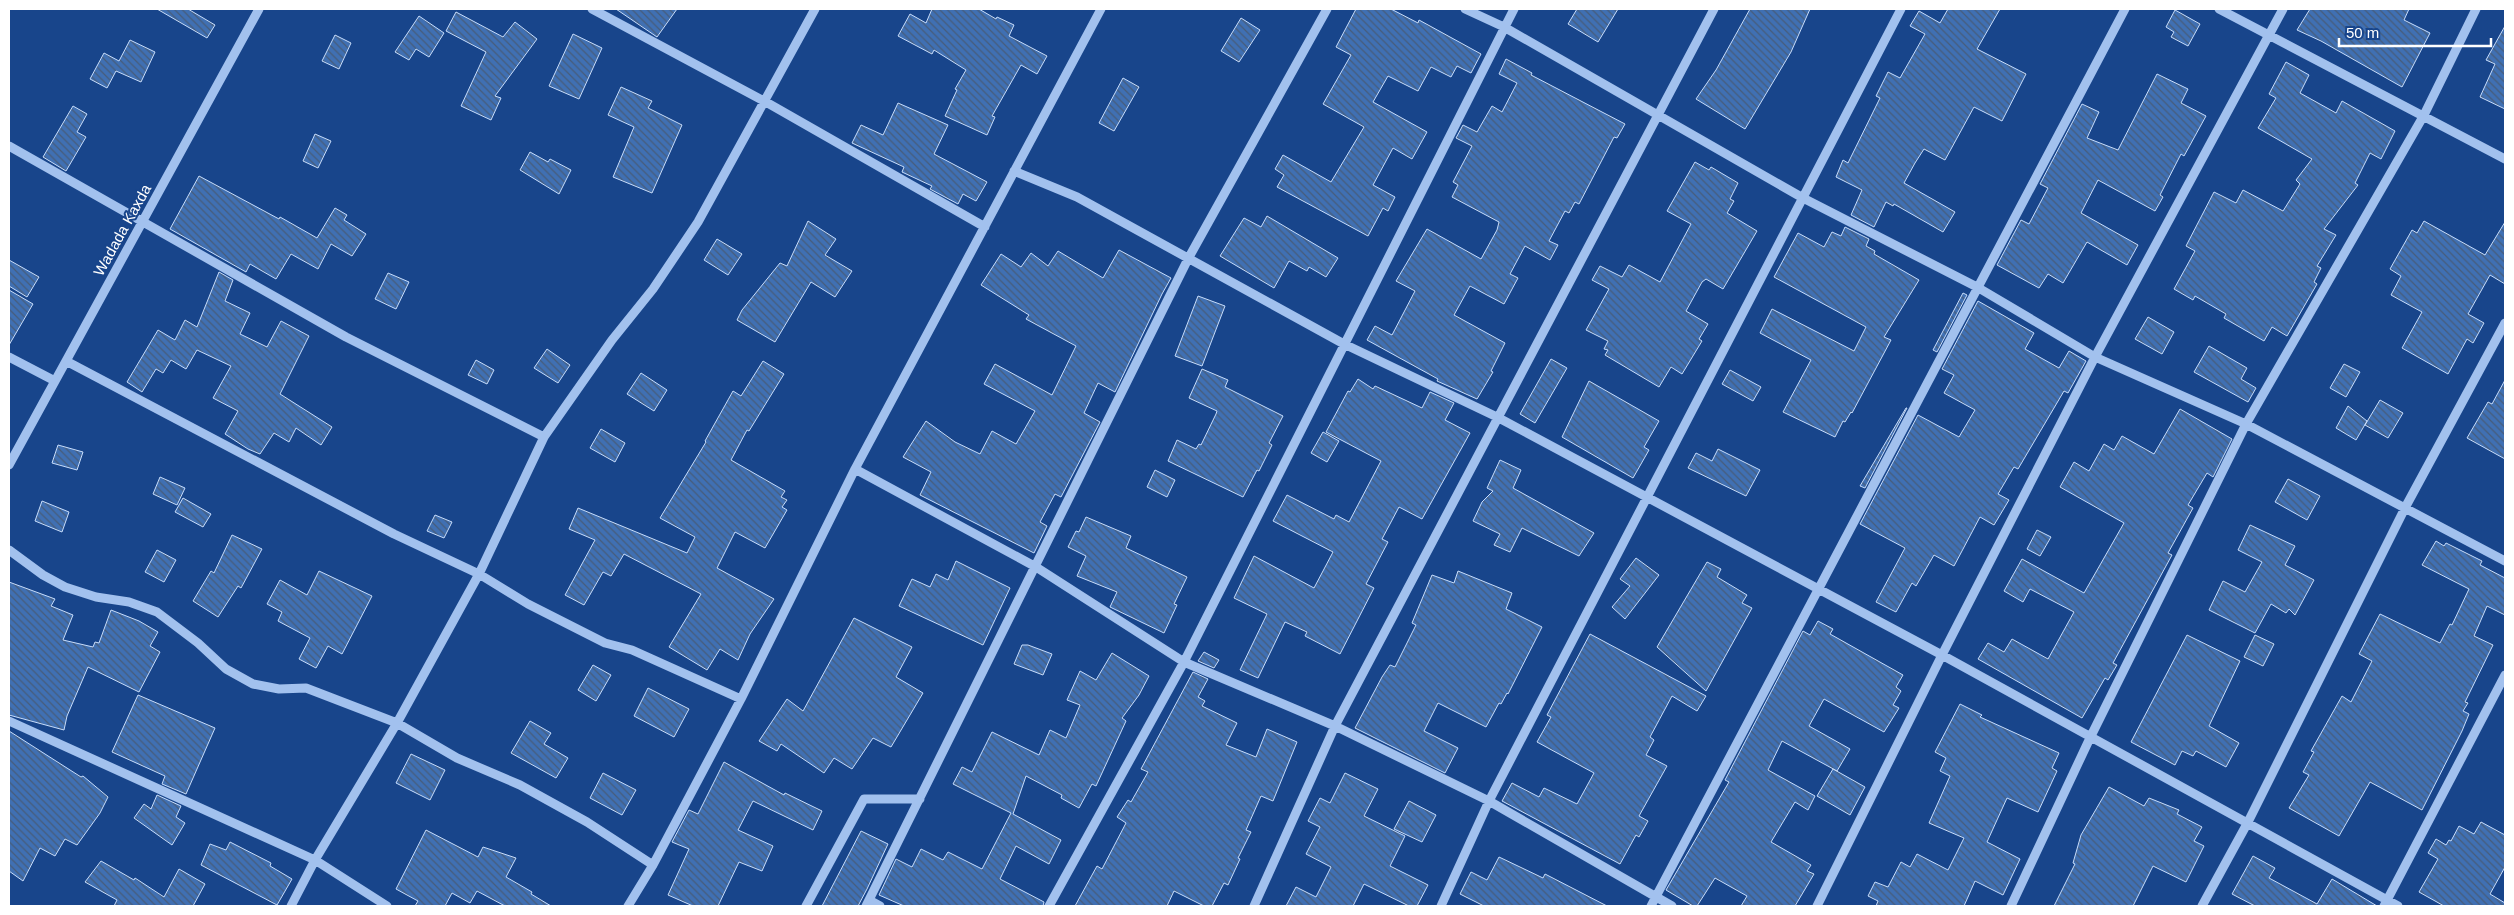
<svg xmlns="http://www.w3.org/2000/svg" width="2514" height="915" font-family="Arial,sans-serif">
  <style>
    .building { fill: url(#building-back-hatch); stroke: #c7dcfa }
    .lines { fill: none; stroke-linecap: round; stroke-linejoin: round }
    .minor { stroke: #a2c1ee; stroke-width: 9 }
    .labels { text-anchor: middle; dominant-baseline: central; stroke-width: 4; stroke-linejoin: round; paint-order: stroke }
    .street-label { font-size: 15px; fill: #fff; stroke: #18458b }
  </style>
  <defs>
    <pattern id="building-back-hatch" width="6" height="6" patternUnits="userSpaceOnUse" patternTransform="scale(1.25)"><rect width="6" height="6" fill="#4070b3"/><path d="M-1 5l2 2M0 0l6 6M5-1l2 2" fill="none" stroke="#475c7a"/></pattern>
  </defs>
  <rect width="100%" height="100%" fill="#18458b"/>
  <path class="building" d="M 157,9 L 188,9 L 215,25 L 207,38 Z
    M 616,9 L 677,9 L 657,37 Z
    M 932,9 L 979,9 L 996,19 L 997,17 L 1014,25 L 1009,36 L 1047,56 L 1037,74 L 1021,65 L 992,116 L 995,117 L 987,135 L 945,116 L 957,90 L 955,89 L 966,70 L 934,50 L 932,54 L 898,36 L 910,14 L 926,23 Z
    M 1356,9 L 1391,9 L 1418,23 L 1419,20 L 1481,54 L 1471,73 L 1457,66 L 1451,77 L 1431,67 L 1418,91 L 1388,76 L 1373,102 L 1427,132 L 1412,159 L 1393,148 L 1373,185 L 1395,197 L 1388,211 L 1383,208 L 1368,236 L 1277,187 L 1284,175 L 1275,169 L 1283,155 L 1331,182 L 1364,127 L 1323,104 L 1351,55 L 1336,47 Z
    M 1577,9 L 1618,9 L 1598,42 L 1568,24 Z
    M 1750,9 L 1810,9 L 1791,52 L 1745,129 L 1696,99 L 1716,70 Z
    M 1948,9 L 2000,9 L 1977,49 L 2026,74 L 2002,121 L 1974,107 L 1945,160 L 1924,149 L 1915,163 L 1904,183 L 1955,212 L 1943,232 L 1894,204 L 1893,206 L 1886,202 L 1874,227 L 1851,215 L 1862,190 L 1836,177 L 1843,160 L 1848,163 L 1880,98 L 1876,96 L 1888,72 L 1900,78 L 1925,34 L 1910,26 L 1919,11 L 1940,23 Z
    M 2310,9 L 2409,9 L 2404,20 L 2430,33 L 2402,87 L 2321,41 L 2297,30 Z
    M 2175,10 L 2200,24 L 2188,46 L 2171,37 L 2174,32 L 2166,27 Z
    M 456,12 L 503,37 L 515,22 L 537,39 L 495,96 L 501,98 L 491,120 L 461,106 L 486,52 L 446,31 Z
    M 419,16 L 444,33 L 429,57 L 416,49 L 409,60 L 395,52 Z
    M 1241,18 L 1260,30 L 1239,62 L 1221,51 Z
    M 2505,26 L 2505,109 L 2480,97 L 2495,64 L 2486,60 Z
    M 573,34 L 602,48 L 579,99 L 549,86 Z
    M 335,35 L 351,43 L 339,69 L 322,61 Z
    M 130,40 L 155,52 L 141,82 L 116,71 L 107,88 L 90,79 L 104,53 L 119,61 Z
    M 1506,59 L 1532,73 L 1531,75 L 1625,124 L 1617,138 L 1614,137 L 1579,204 L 1575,202 L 1569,213 L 1565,211 L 1549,241 L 1558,245 L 1550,260 L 1525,246 L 1510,274 L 1518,278 L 1504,304 L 1470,286 L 1454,315 L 1505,343 L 1491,371 L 1493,372 L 1477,399 L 1437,381 L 1438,379 L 1367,340 L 1375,326 L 1392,335 L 1415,291 L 1396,281 L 1427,229 L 1481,259 L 1497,230 L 1499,222 L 1452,197 L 1458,185 L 1453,182 L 1472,146 L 1456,138 L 1463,125 L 1477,132 L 1492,106 L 1502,112 L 1517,83 L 1499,74 Z
    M 2286,62 L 2309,75 L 2300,93 L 2336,113 L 2342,101 L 2395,131 L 2381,159 L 2370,153 L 2355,183 L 2358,185 L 2324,229 L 2336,235 L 2317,266 L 2321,268 L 2314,282 L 2317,284 L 2287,336 L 2272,327 L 2264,341 L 2224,318 L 2226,314 L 2195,296 L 2193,300 L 2174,289 L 2195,251 L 2186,246 L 2214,192 L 2236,203 L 2243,190 L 2283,211 L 2300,184 L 2296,180 L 2312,159 L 2258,128 L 2276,98 L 2269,94 Z
    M 2157,74 L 2188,89 L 2181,103 L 2206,116 L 2184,156 L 2181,154 L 2160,195 L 2163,197 L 2155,211 L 2098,180 L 2081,213 L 2138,245 L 2127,265 L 2087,242 L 2063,283 L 2048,274 L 2039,288 L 1997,265 L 2021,220 L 2029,224 L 2048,188 L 2040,184 L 2082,104 L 2099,112 L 2087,138 L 2118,150 Z
    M 1123,78 L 1139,87 L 1114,131 L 1099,123 Z
    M 621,87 L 652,101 L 648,108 L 682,125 L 652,193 L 613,177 L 634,127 L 608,115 Z
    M 898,103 L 948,125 L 934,154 L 987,182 L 976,201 L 963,194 L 958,204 L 930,189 L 932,186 L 902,172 L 904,167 L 852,143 L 861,125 L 883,135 Z
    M 73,106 L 87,114 L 77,132 L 86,137 L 66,171 L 43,157 Z
    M 315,134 L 331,141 L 318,168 L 303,161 Z
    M 530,152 L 548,162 L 550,159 L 571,170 L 559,194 L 520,170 Z
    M 1695,162 L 1709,170 L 1711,167 L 1738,183 L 1730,199 L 1734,201 L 1727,213 L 1757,231 L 1723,289 L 1706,279 L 1702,282 L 1686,311 L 1708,324 L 1699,339 L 1702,341 L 1682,374 L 1671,367 L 1659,387 L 1605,355 L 1608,350 L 1604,349 L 1608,341 L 1586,330 L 1609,289 L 1592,280 L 1600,266 L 1622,277 L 1629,265 L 1660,282 L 1691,224 L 1667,211 Z
    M 199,176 L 279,219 L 280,217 L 317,238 L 335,208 L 347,215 L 344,220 L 366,234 L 352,256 L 331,244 L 318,269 L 291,254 L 276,279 L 250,264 L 246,272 L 170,229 Z
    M 1267,216 L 1338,258 L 1326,277 L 1309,267 L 1307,271 L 1289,261 L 1274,288 L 1220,256 L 1244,218 L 1261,227 Z
    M 808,221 L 836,239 L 825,255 L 852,271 L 835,297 L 811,282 L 775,342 L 737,320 L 742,310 L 780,263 L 787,266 Z
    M 2424,221 L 2485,255 L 2505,222 L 2505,284 L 2490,275 L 2468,314 L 2484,323 L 2473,343 L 2467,339 L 2448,374 L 2402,348 L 2422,312 L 2391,295 L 2401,276 L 2390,269 L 2412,230 L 2417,233 Z
    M 1845,227 L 1869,239 L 1866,246 L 1875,251 L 1874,254 L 1919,280 L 1884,337 L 1891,340 L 1852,413 L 1851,412 L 1845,422 L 1843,421 L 1835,437 L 1783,412 L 1811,360 L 1760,333 L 1772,309 L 1854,351 L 1866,327 L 1774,277 L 1798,233 L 1824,247 L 1832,232 L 1841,236 Z
    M 717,239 L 742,254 L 728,275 L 704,260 Z
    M 1119,250 L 1171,278 L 1162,294 L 1115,392 L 1098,383 L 1084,413 L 1100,422 L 1061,497 L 1055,494 L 1040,522 L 1047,526 L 1034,553 L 920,495 L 931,472 L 903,457 L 926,421 L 955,442 L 980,454 L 992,431 L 1016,444 L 1035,411 L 984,384 L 995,364 L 1052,395 L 1076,346 L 1026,319 L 1029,315 L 981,285 L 1001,254 L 1021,267 L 1031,253 L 1048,266 L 1058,251 L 1103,278 Z
    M 9,260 L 39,277 L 27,297 L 9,286 Z
    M 219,272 L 233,280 L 225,301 L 250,313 L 240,334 L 267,347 L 281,321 L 309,336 L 280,394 L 332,427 L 321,445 L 296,428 L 289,442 L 274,433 L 260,454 L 248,449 L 225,434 L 238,411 L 213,398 L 231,366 L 197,350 L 186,369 L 171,360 L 163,373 L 156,369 L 142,392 L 127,382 L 158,330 L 175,340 L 185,320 L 197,327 Z
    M 388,273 L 409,282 L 396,309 L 375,299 Z
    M 9,290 L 33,304 L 9,345 Z
    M 1963,293 L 1967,295 L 1937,352 L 1933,350 Z
    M 1198,296 L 1225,306 L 1202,366 L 1175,356 Z
    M 1978,301 L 2034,333 L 2025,349 L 2059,368 L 2069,351 L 2086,361 L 2068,393 L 2064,391 L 2018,469 L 2014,467 L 1998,494 L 2009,500 L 1994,525 L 1980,517 L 1954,566 L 1934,555 L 1916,586 L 1912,583 L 1896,612 L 1876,602 L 1905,548 L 1860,524 L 1918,415 L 1959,437 L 1975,410 L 1944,393 L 1954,375 L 1942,369 Z
    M 2148,317 L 2174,332 L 2162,354 L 2135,339 Z
    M 2209,346 L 2247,368 L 2241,379 L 2256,388 L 2248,402 L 2194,372 Z
    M 547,349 L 570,365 L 558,383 L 534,368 Z
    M 1551,359 L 1567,368 L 1535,423 L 1520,414 Z
    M 476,360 L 494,370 L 487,384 L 468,375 Z
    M 763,361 L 784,374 L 749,431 L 747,430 L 731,460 L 785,491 L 781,497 L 787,500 L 782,507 L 787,510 L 765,548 L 735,532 L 717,568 L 774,599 L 750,634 L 738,660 L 720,649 L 707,670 L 669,647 L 701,594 L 624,554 L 611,576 L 603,572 L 584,605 L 565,595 L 595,540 L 569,529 L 578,508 L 687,553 L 695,537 L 660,518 L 706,442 L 705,441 L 733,391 L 741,396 Z
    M 2344,364 L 2360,372 L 2346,397 L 2330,388 Z
    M 1202,369 L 1228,380 L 1225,387 L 1283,416 L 1269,443 L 1272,445 L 1259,471 L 1257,470 L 1243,497 L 1168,461 L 1177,440 L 1196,449 L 1199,444 L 1201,445 L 1216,414 L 1217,411 L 1189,398 Z
    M 1730,370 L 1761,387 L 1753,401 L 1722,384 Z
    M 641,373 L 667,390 L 654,411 L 627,394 Z
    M 1358,379 L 1373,389 L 1375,386 L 1422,408 L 1430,392 L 1454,403 L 1445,420 L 1470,433 L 1422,519 L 1399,507 L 1382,539 L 1388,542 L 1366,584 L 1374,588 L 1340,654 L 1305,636 L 1307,632 L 1285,622 L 1258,678 L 1240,670 L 1267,614 L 1234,598 L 1254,556 L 1314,588 L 1333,552 L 1273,521 L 1287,495 L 1334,519 L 1336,515 L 1349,522 L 1381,461 L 1326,432 L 1348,391 L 1350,392 Z
    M 2505,380 L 2505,459 L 2467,438 L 2488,402 L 2492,404 Z
    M 1589,381 L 1659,421 L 1644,447 L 1649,450 L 1633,478 L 1562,437 Z
    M 2380,400 L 2403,413 L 2388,438 L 2365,425 Z
    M 2348,406 L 2367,421 L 2356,440 L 2336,428 Z
    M 1906,408 L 1907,408 L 1865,488 L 1860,486 Z
    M 2180,409 L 2232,439 L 2213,477 L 2207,473 L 2188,505 L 2193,508 L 2168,553 L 2172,555 L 2113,663 L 2117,665 L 2108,680 L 2105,678 L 2082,718 L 1978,659 L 1988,643 L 2004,652 L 2012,639 L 2048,659 L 2074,612 L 2030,589 L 2023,602 L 2004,591 L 2022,559 L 2084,593 L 2124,523 L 2060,487 L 2074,462 L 2089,471 L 2104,444 L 2114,450 L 2122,436 L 2154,454 Z
    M 601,429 L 625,443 L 615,462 L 590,448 Z
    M 1323,432 L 1339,441 L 1327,462 L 1311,453 Z
    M 58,445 L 83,452 L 77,470 L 52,463 Z
    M 1718,449 L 1760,470 L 1746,496 L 1688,468 L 1696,453 L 1712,461 Z
    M 1500,460 L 1521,470 L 1513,488 L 1594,533 L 1579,556 L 1522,528 L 1510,552 L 1494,545 L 1500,534 L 1473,521 L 1482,502 L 1493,491 L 1487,488 Z
    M 1155,470 L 1175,480 L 1167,497 L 1147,487 Z
    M 160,477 L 185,488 L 177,505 L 153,494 Z
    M 2288,479 L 2320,496 L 2307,520 L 2275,502 Z
    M 183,498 L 211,514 L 203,527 L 175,512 Z
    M 42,501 L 69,512 L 62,532 L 35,521 Z
    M 435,515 L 452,522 L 444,538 L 427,531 Z
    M 1086,517 L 1131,536 L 1126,548 L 1187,577 L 1174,604 L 1177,605 L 1164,633 L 1110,607 L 1117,592 L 1077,576 L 1086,556 L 1068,547 L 1076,531 L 1079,532 Z
    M 2250,525 L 2295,546 L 2285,565 L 2314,580 L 2295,615 L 2289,609 L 2286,613 L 2271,604 L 2255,633 L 2209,610 L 2223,581 L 2245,592 L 2262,562 L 2238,550 Z
    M 2037,530 L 2051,537 L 2040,556 L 2027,549 Z
    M 232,535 L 262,549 L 241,588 L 238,586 L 218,617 L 193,601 L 211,571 L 214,573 Z
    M 2436,541 L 2444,546 L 2446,543 L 2482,561 L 2480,565 L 2505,578 L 2505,615 L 2487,606 L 2474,636 L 2493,645 L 2465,702 L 2468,703 L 2463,711 L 2469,714 L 2462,731 L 2422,810 L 2370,782 L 2339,836 L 2289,808 L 2309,775 L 2303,772 L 2314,752 L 2311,751 L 2342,696 L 2351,702 L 2372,661 L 2359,654 L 2380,614 L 2440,643 L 2450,624 L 2452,625 L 2469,589 L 2422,565 Z
    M 157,550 L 176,560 L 164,582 L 145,572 Z
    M 1636,558 L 1659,575 L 1625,619 L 1612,607 L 1630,586 L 1620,579 Z
    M 956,561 L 1010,588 L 983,645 L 899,606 L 912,579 L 930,587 L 936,574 L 948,580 Z
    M 1707,562 L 1721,569 L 1717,577 L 1747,595 L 1742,603 L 1752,608 L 1706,691 L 1657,647 Z
    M 319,571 L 372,596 L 342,654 L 328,646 L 316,668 L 299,659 L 310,638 L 278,621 L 282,612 L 267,604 L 280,580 L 307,595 Z
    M 1458,571 L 1512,593 L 1506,609 L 1542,627 L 1508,694 L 1507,693 L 1501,704 L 1499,703 L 1486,727 L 1438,703 L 1424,731 L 1458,748 L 1445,773 L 1355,728 L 1382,677 L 1390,665 L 1395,667 L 1416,625 L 1412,623 L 1432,575 L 1454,583 Z
    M 9,582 L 55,599 L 51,606 L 73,615 L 63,640 L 93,647 L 95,642 L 99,643 L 111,610 L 139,621 L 158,632 L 150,646 L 160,652 L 139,692 L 88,667 L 67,716 L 64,730 L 9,715 Z
    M 854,618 L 912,647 L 896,677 L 923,693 L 891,747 L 873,738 L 852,769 L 834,758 L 824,773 L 781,744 L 777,751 L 759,741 L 787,699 L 803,711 Z
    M 1818,621 L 1833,629 L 1830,634 L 1903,675 L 1896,687 L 1901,691 L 1893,705 L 1899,708 L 1884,732 L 1824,699 L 1809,726 L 1850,749 L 1837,771 L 1782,741 L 1768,770 L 1815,796 L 1808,810 L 1795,802 L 1771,842 L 1811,865 L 1807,871 L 1814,874 L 1795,906 L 1741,906 L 1747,896 L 1715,878 L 1697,906 L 1693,906 L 1666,890 L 1729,782 L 1725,780 L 1803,631 L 1810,635 Z
    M 1590,634 L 1706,696 L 1697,711 L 1672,696 L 1650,737 L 1654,740 L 1646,755 L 1667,766 L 1639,816 L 1648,821 L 1639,837 L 1636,835 L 1620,864 L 1502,801 L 1512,783 L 1539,797 L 1544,788 L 1577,804 L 1594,773 L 1537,742 L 1551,717 L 1547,715 Z
    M 2187,635 L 2240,661 L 2209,726 L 2239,743 L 2226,767 L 2196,751 L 2193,756 L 2182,751 L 2175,765 L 2131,742 Z
    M 2255,635 L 2274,644 L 2263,666 L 2244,657 Z
    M 1022,645 L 1028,645 L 1052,654 L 1043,675 L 1014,664 Z
    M 1204,652 L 1219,660 L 1214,668 L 1198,661 Z
    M 1112,653 L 1149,676 L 1139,695 L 1122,718 L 1126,721 L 1096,786 L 1092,784 L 1079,808 L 1061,798 L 1062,795 L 1026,776 L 1013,814 L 1061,840 L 1049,864 L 1016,846 L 1000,879 L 1044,902 L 1043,906 L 904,906 L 879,895 L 896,859 L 912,867 L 921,849 L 943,860 L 948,852 L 982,869 L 1011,813 L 953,784 L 962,767 L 972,772 L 992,732 L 1039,755 L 1050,730 L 1066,738 L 1080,705 L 1067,700 L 1080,671 L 1096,680 Z
    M 593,665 L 611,675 L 596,701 L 578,690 Z
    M 1193,672 L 1208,679 L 1198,697 L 1205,701 L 1202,706 L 1237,723 L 1226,745 L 1256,757 L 1267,729 L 1297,742 L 1273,801 L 1261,796 L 1246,830 L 1251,832 L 1238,858 L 1240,859 L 1228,885 L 1224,883 L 1212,906 L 1204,906 L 1174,891 L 1167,906 L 1075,906 L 1097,866 L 1102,869 L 1126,823 L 1117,817 L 1128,800 L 1131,802 L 1148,772 L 1141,769 Z
    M 648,688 L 689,709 L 674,737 L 634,716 Z
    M 138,695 L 215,728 L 186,794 L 162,784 L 165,776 L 112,752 Z
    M 1960,704 L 1982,715 L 1980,717 L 2059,753 L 2052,768 L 2057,771 L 2038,812 L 2007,798 L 1987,842 L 2020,859 L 2003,895 L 1975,881 L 1964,906 L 1876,906 L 1878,901 L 1868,896 L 1875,882 L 1888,887 L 1901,862 L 1910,867 L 1917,854 L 1948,870 L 1964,838 L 1929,823 L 1950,776 L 1940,771 L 1946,758 L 1935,752 Z
    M 530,721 L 551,733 L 544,744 L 568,758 L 556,778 L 511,753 Z
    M 9,731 L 81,777 L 83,776 L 108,797 L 100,813 L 77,845 L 65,839 L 55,856 L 40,848 L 23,881 L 9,871 Z
    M 411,754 L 445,770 L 430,800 L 396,783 Z
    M 724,762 L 784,795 L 785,793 L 822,811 L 813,830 L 753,801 L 738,830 L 773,846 L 762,871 L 739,862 L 718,906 L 693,906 L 668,895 L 689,849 L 672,842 L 689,810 L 698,814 Z
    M 1833,769 L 1865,787 L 1850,815 L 1817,796 Z
    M 603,773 L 636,790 L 622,815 L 590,798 Z
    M 1345,773 L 1378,789 L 1364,816 L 1405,836 L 1390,866 L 1428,885 L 1417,906 L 1409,906 L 1364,884 L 1353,906 L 1286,906 L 1296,887 L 1316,897 L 1331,867 L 1306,854 L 1320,827 L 1308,821 L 1320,798 L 1330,803 Z
    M 2109,787 L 2144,806 L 2149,798 L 2179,810 L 2177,814 L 2202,827 L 2194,841 L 2204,846 L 2186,882 L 2153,866 L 2133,906 L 2054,906 L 2075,864 L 2073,863 L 2081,835 Z
    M 157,795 L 181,806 L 176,817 L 185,823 L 172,845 L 134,818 L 144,804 L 151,809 Z
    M 1409,801 L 1436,815 L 1422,842 L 1394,829 Z
    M 2481,822 L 2505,835 L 2505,867 L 2490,894 L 2505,903 L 2505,906 L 2444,906 L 2419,892 L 2438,859 L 2428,853 L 2436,839 L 2446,845 L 2449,840 L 2451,841 L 2459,826 L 2474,834 Z
    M 426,830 L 478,857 L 483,847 L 516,858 L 506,877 L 532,892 L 531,894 L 551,906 L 505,906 L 477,891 L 470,903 L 452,893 L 445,906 L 415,906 L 418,901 L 396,889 Z
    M 861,831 L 888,844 L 867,889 L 858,906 L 822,906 Z
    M 230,842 L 271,863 L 270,866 L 292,879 L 277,905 L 201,865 L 210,844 L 226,850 Z
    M 2253,856 L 2275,868 L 2269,878 L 2317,904 L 2332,879 L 2377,906 L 2255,906 L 2232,894 Z
    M 1499,857 L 1543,878 L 1545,874 L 1607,906 L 1484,906 L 1460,894 L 1471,872 L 1487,880 Z
    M 101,861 L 134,880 L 135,878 L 164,897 L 179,869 L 205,884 L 193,906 L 114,906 L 117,900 L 85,882 Z"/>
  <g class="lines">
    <path class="minor" d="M 592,9 L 764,101 L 985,227
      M 1465,9 L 1504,27 L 1803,198 L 1977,287 L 2095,357 L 2246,424 L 2505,561
      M 2219,9 L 2505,159
      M 9,146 L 346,337 L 544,437
      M 1014,171 L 1077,197 L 1344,344 L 1497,417 L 1942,655 L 2398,906
      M 9,357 L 55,381
      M 66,361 L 394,534 L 479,574 L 528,604 L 605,643 L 632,650 L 741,699
      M 9,465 L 259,9
      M 855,469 L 1036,567 L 1184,662 L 1335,726 L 1489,801 L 1672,906
      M 9,550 L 43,575 L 65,587 L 96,597 L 129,602 L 157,612 L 198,643 L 226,669 L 253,684 L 279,689 L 306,688 L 397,723 L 457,758 L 520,785 L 587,822 L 653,865
      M 9,721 L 315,860 L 387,906
      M 869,900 L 880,906
      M 291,906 L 315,860 L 397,723 L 479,574 L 544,437 L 612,340 L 653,289 L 698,222 L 815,9
      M 628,906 L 653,865 L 741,699 L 855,469 L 1101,9
      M 806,906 L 864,799 L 920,799
      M 866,906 L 1188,259 L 1327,9
      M 1049,906 L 1184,662 L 1514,9
      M 1254,906 L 1335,726 L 1714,9
      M 1441,906 L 1489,801 L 1901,9
      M 1651,906 L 2125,9
      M 1817,906 L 1942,655 L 2095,357 L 2283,9
      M 2011,906 L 2090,738 L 2246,424 L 2424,115 L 2476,9
      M 2202,906 L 2248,822 L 2406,506 L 2505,323
      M 2384,906 L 2505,675"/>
  </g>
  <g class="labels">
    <g class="street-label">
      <text transform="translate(122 230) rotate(-61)">Wadada Kaxda</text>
    </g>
  </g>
  <rect width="2514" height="915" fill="none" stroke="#ffffff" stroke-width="20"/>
  <path d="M2339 38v8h152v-8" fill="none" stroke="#ffffff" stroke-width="2.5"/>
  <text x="2346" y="38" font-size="15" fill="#ffffff" stroke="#18458b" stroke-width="4" paint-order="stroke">50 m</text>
</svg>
